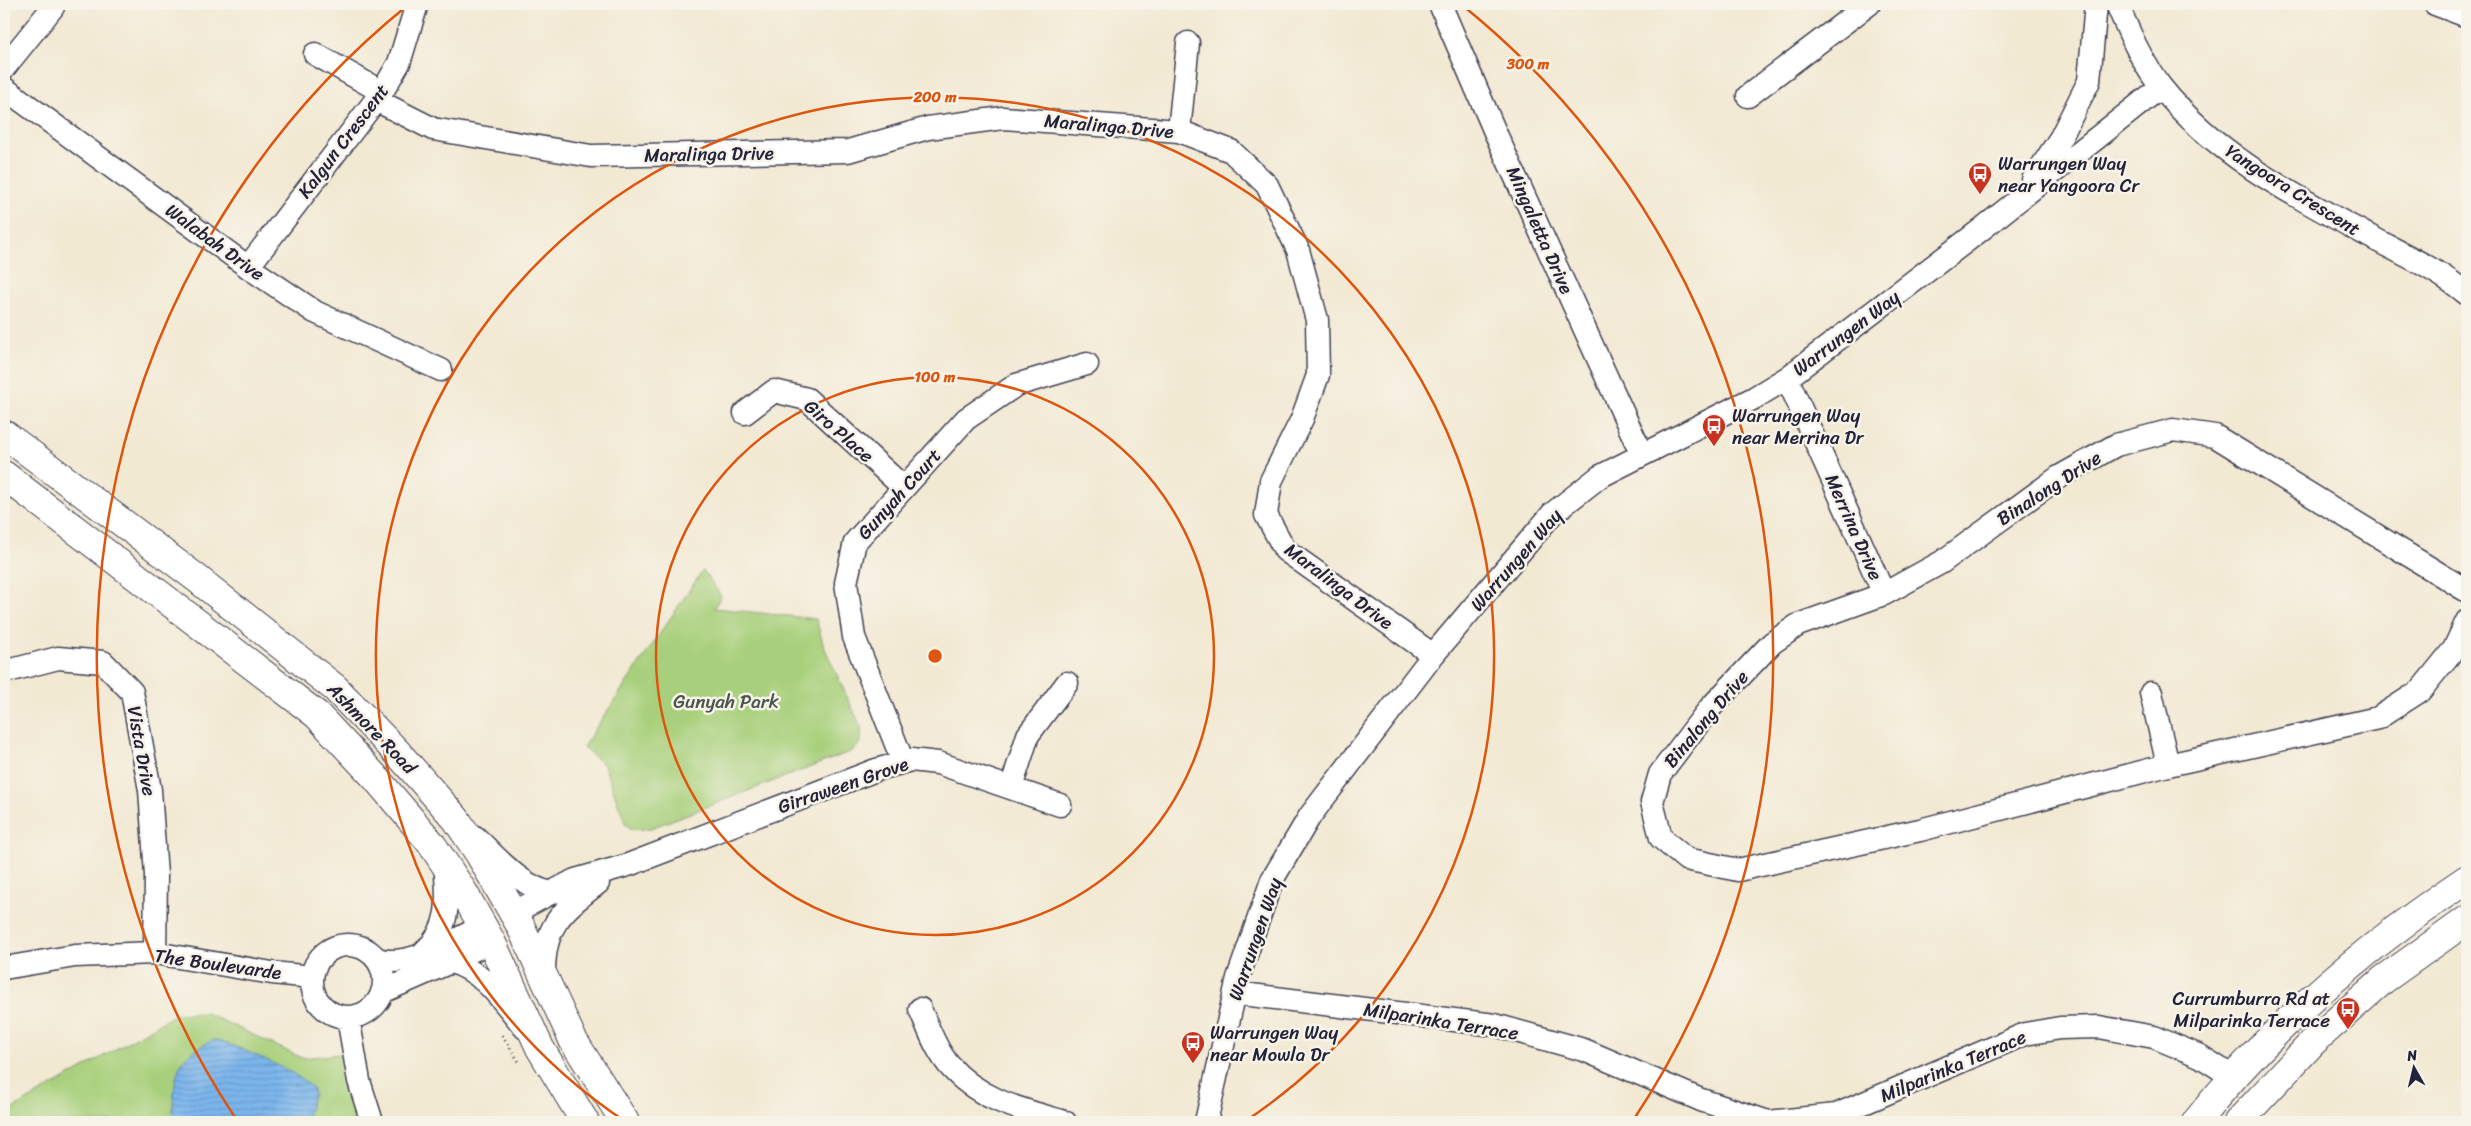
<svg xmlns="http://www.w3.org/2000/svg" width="2471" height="1126" font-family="Sriracha,sans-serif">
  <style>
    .green { fill: #a8d07b; stroke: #65795b }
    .water { fill: url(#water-rules); stroke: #4f6c94 }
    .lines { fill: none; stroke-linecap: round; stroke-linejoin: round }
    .street-casing { stroke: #414052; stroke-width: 25 }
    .primary-casing { stroke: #414052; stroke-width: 30 }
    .path { stroke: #414052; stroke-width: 3; stroke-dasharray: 1 4; stroke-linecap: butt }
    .street { stroke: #fff; stroke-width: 22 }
    .primary { stroke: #fff; stroke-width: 28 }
    .ring { fill: none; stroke: #de560e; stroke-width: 2.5 }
    .labels { text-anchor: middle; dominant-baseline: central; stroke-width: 5; stroke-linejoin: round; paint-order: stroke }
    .street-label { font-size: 19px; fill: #22223b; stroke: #f7f3e8 }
    .poi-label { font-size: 19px; fill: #22223b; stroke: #f7f3e8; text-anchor: start }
    .park-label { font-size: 19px; fill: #4a564e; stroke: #f7f3e8 }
    .centre { fill: #de560e; stroke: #f7f3e8; stroke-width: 2.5 }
    .ring-label { font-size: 15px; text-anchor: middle; font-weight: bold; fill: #de560e; stroke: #f7f3e8; stroke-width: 5; stroke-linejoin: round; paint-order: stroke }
  </style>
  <defs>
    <pattern id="water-rules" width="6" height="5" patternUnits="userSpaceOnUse" patternTransform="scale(1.25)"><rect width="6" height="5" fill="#7cb6ed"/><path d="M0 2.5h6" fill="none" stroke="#6594c1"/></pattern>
  </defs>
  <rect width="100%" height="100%" fill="#f7f3e8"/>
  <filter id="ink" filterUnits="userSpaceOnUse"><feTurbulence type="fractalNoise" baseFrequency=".02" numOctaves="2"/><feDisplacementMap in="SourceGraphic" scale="10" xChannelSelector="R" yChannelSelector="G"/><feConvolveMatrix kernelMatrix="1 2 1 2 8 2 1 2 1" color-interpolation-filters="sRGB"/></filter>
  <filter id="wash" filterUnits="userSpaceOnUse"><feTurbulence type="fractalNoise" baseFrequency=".0096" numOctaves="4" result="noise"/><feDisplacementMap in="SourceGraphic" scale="20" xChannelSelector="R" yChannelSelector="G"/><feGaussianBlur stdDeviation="1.12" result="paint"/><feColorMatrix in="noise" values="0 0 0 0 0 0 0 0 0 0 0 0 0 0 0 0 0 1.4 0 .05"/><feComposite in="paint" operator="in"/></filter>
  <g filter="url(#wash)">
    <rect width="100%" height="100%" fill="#f2e9d3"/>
    <path class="green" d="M 703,570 L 721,596 L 714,608 L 816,619 L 824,647 L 861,727 C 862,740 861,745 850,752 L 651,828 L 634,830 L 626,825 L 604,765 L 583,747 Z
      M 206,1013 L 302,1058 L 342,1054 L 356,1110 L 361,1122 L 4,1122 L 4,1111 L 11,1110 L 176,1014 Z"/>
    <path class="water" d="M 215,1040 L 221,1041 C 238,1048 312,1076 314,1093 L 305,1122 L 173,1122 C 172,1109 174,1071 183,1061 C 191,1051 203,1044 215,1040 Z"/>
  </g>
  <g filter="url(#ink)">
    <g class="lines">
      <g class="street-casing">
        <path id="street" d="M 1440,4 L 1495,132 L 1642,455
          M 2117,4 C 2129,32 2142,63 2161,87 C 2215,155 2295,196 2369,236 C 2402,254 2439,270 2467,294
          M 2435,4 L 2467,16
          M 315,54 L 382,92
          M 4,68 L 53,7
          M 4,88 L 248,267 L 315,312 L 441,370
          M 1748,96 L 1869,4
          M 376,100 L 433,129 L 591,156 L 848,151 L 928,128 L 1003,118 L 1179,131 L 1231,151 L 1267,185 L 1298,250 L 1317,320 L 1318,375 L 1302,419 L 1271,481 L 1266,515 L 1285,550 L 1433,655
          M 1179,131 L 1188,43
          M 2033,180 L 2061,137 L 2089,81 L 2096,4
          M 248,267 L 382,92 L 399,63 L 417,4
          M 1787,378 L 1884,594
          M 745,413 L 774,391 L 807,399 L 903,487
          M 2467,591 L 2215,436 L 2173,430 L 2116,445 L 2059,477 L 1942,562 L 1884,594 L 1798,625 L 1772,643 L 1710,708 L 1660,774 L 1652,802 L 1661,838 L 1686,859 L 1738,870 L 1920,830 L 2168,765 L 2378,718 L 2420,691 L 2454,649 L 2467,621
          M 4,672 L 58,658 L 103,662 L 132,692 L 150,790 L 156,875 L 155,953
          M 2151,693 L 2168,765
          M 903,762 L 854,637 L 846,583 L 855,542 L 966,419 L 1016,385 L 1087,364
          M 1011,788 L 1028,735 L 1067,683
          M 475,837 C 497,857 521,888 552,893
          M 513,913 L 575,880 L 628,865 L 876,770 L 911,760 L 938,763 L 1060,805
          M312 981a36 36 0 1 1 72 0a36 36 0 1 1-72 0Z
          M 424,952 C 452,927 448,898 445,864
          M 377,959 C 408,969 454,940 483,926
          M 451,962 C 484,971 504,1003 525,1028
          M 4,968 L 75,956 L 155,953 L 272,973 L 312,977
          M 544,976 C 543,927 560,912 598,883
          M 382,992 L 446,964 L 491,941
          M 1235,993 L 1495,1025 L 1584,1050 L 1701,1100 L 1768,1122 L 1836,1115 L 2025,1034 L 2060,1028 L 2099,1027 L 2154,1037 L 2200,1056 L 2233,1077
          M 920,1009 C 928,1027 935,1048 948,1064 C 978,1100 1022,1110 1065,1122
          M 348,1017 L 359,1081 L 372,1122
          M 1206,1122 L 1238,978 L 1272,880 L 1310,816 L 1433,655 L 1552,514 L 1599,477 L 1754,398 L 1787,378 L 1978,232 L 2161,87"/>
      </g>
      <g class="primary-casing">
        <path id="primary" d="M 4,434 L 195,577 L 335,688 L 396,751 L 456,819 L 480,855 L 520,925 L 573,1040 L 625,1122
          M 4,475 L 317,715 L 374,776 L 431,843 L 464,893 L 491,941 L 540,1048 L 585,1122
          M 2196,1122 C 2272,1025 2365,947 2467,879
          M 2238,1122 L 2314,1041 L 2383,980 L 2467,920"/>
      </g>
      <path class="path" d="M 502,1035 L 519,1062"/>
      <use href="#street" class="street"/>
      <use href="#primary" class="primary"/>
    </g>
  </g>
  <g class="ring">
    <circle cx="935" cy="656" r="279"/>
    <path d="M626 1122A559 559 0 1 1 1244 1122"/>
    <path d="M236 1119A838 838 0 0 1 408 5M1462 5A838 838 0 0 1 1634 1119"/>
  </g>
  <defs>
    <g id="bus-pin" transform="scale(1.25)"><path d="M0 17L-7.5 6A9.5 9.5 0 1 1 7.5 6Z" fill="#c8321e" stroke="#f7f3e8"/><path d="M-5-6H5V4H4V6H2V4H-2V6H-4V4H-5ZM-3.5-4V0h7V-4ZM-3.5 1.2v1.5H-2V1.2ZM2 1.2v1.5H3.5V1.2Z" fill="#fff"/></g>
  </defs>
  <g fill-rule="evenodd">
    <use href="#bus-pin" x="1980" y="174"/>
    <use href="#bus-pin" x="1714" y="426"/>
    <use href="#bus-pin" x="2348" y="1009"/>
    <use href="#bus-pin" x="1193" y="1043"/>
  </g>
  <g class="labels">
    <g class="street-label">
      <text transform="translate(1109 126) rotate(5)">Maralinga Drive</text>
      <text transform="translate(343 141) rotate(-53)">Kalgun Crescent</text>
      <text transform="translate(709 154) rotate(-1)">Maralinga Drive</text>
      <text transform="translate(2293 190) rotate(32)">Yangoora Crescent</text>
      <text transform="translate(1540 230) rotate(66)">Mingaletta Drive</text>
      <text transform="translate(215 242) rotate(36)">Walabah Drive</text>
      <text transform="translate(1846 333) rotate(-37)">Warrungen Way</text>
      <text transform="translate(839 431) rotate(41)">Giro Place</text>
      <text transform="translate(2049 488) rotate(-33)">Binalong Drive</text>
      <text transform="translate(899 494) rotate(-48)">Gunyah Court</text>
      <text transform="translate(1854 527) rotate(66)">Merrina Drive</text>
      <text transform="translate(1516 560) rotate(-49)">Warrungen Way</text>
      <text transform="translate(1339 586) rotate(37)">Maralinga Drive</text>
      <text transform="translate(1706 719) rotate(-50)">Binalong Drive</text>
      <text transform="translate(372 728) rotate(46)">Ashmore Road</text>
      <text transform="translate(142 751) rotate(80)">Vista Drive</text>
      <text transform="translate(843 785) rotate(-19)">Girraween Grove</text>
      <text transform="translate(1255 939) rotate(-71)">Warrungen Way</text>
      <text transform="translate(218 964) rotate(8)">The Boulevarde</text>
      <text transform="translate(1441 1021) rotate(9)">Milparinka Terrace</text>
      <text transform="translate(1953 1066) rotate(-23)">Milparinka Terrace</text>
    </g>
    <g class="poi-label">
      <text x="1998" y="163">Warrungen Way<tspan x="1998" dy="22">near Yangoora Cr</tspan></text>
      <text x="1732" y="415">Warrungen Way<tspan x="1732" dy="22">near Merrina Dr</tspan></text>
      <text x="2330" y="998" text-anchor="end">Currumburra Rd at<tspan x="2330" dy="22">Milparinka Terrace</tspan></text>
      <text x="1210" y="1032">Warrungen Way<tspan x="1210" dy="22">near Mowla Dr</tspan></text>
    </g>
    <g class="park-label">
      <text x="726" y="701">Gunyah Park</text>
    </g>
  </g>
  <circle cx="935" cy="656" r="8" class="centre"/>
  <g class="ring-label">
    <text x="1528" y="69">300 m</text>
    <text x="935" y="102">200 m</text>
    <text x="935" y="382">100 m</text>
  </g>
  <rect width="2471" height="1126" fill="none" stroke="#f7f3e8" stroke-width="20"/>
  <g transform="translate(2414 1068) rotate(352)" stroke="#f7f3e8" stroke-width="4" paint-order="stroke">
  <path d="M0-4L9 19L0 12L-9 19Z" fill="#22223b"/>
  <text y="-8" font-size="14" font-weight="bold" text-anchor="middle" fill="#22223b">N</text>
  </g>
</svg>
